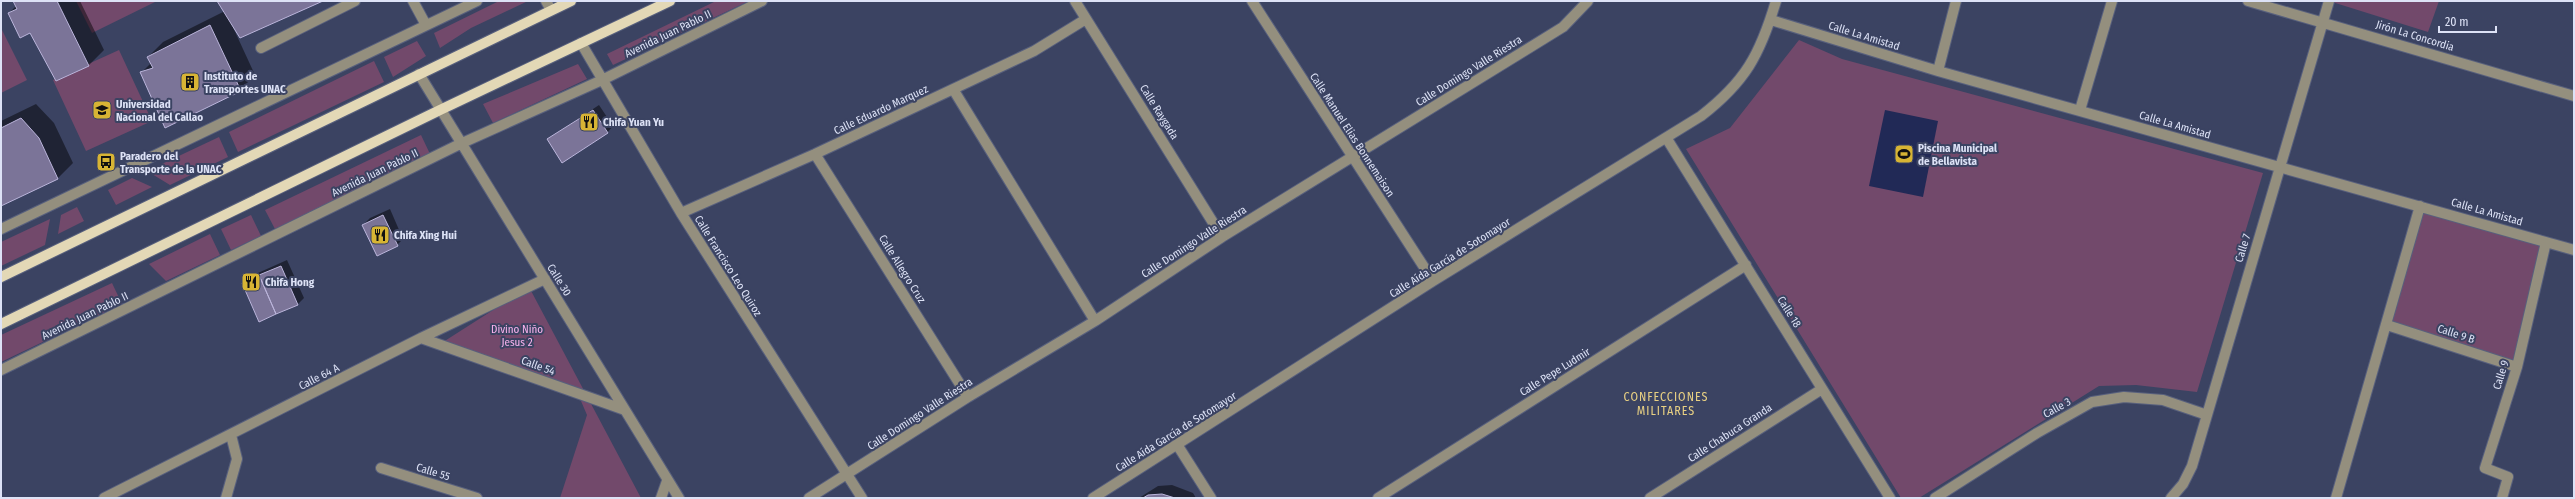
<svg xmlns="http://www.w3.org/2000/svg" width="2575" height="499" font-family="'Fira Sans Condensed',sans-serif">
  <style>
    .green { fill: #72496b }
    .water { fill: #212956 }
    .shadow { fill: #0007 }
    .building { fill: #7b7498; stroke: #bbb5db }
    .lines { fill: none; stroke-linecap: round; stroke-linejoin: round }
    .minor-casing { stroke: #58607d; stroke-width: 12 }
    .major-casing { stroke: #58607d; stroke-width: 12 }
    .minor { stroke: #948f7e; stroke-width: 10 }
    .major { stroke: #e3d8b6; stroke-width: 10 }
    .labels { text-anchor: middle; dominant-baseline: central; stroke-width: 4; stroke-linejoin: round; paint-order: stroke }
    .street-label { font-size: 11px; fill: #dde2f6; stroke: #3b4362 }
    .poi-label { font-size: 11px; font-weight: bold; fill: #dde2f6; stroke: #3b4362; text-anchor: start }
    .park-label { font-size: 11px; fill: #fbb4ef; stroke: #3b4362 }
    .neighbourhood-label { font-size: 12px; letter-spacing: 1px; fill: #e8d083; stroke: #3b4362 }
  </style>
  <rect width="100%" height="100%" fill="#3b4362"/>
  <path class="green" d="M 76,1 L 157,1 L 92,33 Z
    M 499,1 L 528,1 L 471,28 L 440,48 L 434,33 Z
    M 716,1 L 749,1 L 613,65 L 607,54 Z
    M 2329,1 L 2439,1 L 2428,32 Z
    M 1,28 L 27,80 L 1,93 Z
    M 1799,40 L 1842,59 L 2263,173 L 2197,392 L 2136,385 L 2099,386 L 1919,498 L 1901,498 L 1686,149 L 1730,128 Z
    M 417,41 L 426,56 L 393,77 L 384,57 Z
    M 119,50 L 152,121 L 86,151 L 53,80 Z
    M 374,61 L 384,82 L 238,152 L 229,132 Z
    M 578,64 L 587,79 L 493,123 L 483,104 Z
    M 421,135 L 430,154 L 275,229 L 265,210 Z
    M 219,137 L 228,157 L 170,185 L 147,171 Z
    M 132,178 L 152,187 L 116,205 L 108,190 Z
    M 2422,205 L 2551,245 L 2516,361 L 2387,322 Z
    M 77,207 L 84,221 L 58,234 L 61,215 Z
    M 251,215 L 261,236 L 231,250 L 221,229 Z
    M 50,219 L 45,245 L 1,266 L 1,242 Z
    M 210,234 L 220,255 L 166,281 L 149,264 Z
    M 112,283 L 122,304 L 1,362 L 1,335 Z
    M 529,287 L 641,498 L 560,498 L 587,415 L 578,394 L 440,344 Z"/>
  <path class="water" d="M 1885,110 L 1938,121 L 1923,197 L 1869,186 Z"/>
  <path class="shadow" d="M 14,1 L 80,1 L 104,50 L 89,65 L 57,79 L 31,32 L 9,13 L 16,6 Z
    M 219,1 L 321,1 L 231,23 L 255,75 L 240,90 L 141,73 L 151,63 L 148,57 L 163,42 L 225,11 Z
    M 36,104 L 54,123 L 73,163 L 58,178 L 1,205 L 1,121 Z
    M 599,105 L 613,126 L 607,133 L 548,139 Z
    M 390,209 L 403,239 L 397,245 L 363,225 L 370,218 Z
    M 287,260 L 304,298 L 298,304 L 259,321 L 243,283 L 249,277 Z
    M 1172,485 L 1193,493 L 1196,498 L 1139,498 L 1158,486 Z"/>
  <path class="building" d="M 13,1 L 57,1 L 89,66 L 56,81 L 30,33 L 20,38 L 8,13 L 17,9 Z
    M 217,1 L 323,1 L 240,38 Z
    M 210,25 L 241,91 L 165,128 L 140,72 L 153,68 L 147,57 Z
    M 593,110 L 608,133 L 562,163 L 547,139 Z
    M 21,118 L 39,138 L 58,179 L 1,206 L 1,128 Z
    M 383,215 L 398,246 L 377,256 L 362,225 Z
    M 281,266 L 298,305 L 276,314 L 259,275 Z
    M 259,275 L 276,314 L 259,322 L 242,283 Z
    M 1162,494 L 1175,498 L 1143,498 L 1148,495 Z"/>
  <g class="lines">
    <g class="minor-casing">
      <path id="minor" d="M 413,1 L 426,25
        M 546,1 L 551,10
        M 1075,1 L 1222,237
        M 1252,1 L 1433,281
        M 2248,1 L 2574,96
        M 1771,20 L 1938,71 L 2574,250
        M 581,43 L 681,213 L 862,498
        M 261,48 L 355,1
        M 1938,71 L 1956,1
        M 419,74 L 679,498
        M 953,89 L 1095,321
        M 2080,110 L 2112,1
        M 1667,139 L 1890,498
        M 815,154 L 968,397
        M 681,213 L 815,154 L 1034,51 L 1086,19
        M 1,229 L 477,1
        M 2387,325 L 2517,367
        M 421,338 L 625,410
        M 1,370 L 460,144 L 602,80 L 762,1
        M 1178,446 L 1211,498
        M 381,468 L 477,498
        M 104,498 L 421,338 L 545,279
        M 226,498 L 237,459 L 231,435
        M 661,498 L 667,481
        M 809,498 L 968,397 L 1095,321 L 1222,237 L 1563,27 L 1588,1
        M 1093,498 L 1433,281 L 1701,116 C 1745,82 1760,55 1776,1
        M 1378,498 L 1746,265
        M 1650,498 L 1822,389
        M 1935,498 L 2037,433 L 2092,402 L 2124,397 L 2163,400 L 2207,415
        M 2171,498 L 2183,484 L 2192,466 L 2329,1
        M 2336,498 L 2420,206
        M 2502,498 L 2508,477 L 2485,468 L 2517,367 L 2546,242"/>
    </g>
    <g class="major-casing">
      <path id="major" d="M 1,277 L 571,1
        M 1,324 L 440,110 L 670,1"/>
    </g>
    <use href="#minor" class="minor"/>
    <use href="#major" class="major"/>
  </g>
  <defs>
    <g id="building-square" transform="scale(1)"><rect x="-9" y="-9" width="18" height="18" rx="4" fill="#d7b434" stroke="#3b4362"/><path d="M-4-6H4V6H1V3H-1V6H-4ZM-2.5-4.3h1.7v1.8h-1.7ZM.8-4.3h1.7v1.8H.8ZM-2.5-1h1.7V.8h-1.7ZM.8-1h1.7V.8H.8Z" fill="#111"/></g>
    <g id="university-square" transform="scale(1)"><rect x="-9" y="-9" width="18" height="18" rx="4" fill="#d7b434" stroke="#3b4362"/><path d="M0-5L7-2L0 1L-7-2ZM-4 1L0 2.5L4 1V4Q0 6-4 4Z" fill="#111"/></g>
    <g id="restaurant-square" transform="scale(1)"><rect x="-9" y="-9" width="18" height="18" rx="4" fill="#d7b434" stroke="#3b4362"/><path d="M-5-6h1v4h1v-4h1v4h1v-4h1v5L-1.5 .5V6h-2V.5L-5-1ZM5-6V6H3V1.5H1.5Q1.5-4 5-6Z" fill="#111"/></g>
    <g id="stadium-square" transform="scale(1)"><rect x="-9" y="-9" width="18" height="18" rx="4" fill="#d7b434" stroke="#3b4362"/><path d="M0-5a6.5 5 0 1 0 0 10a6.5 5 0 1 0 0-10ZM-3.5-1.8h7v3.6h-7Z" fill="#111"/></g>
    <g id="bus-square" transform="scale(1)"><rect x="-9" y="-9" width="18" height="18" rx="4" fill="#d7b434" stroke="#3b4362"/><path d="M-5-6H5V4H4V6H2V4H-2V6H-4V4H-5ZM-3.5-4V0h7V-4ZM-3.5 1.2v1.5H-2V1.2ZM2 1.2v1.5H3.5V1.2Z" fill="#111"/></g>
  </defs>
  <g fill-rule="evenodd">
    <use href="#building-square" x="190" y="82"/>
    <use href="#university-square" x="102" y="110"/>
    <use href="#restaurant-square" x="589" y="122"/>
    <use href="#stadium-square" x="1904" y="154"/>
    <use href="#bus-square" x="106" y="162"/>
    <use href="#restaurant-square" x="380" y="235"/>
    <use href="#restaurant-square" x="251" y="282"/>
  </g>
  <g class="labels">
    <g class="street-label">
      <text transform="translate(668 34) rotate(-26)">Avenida Juan Pablo II</text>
      <text transform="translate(1864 36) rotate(17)">Calle La Amistad</text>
      <text transform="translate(2415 36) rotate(17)">Jirón La Concordia</text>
      <text transform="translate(1469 71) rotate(-32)">Calle Domingo Valle Riestra</text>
      <text transform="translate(881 110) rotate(-25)">Calle Eduardo Marquez</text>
      <text transform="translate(1159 112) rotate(58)">Calle Raygada</text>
      <text transform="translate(2175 125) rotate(16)">Calle La Amistad</text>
      <text transform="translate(1352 135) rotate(57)">Calle Manuel Elias Bonnemaison</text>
      <text transform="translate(375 173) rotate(-26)">Avenida Juan Pablo II</text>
      <text transform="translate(2487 212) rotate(16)">Calle La Amistad</text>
      <text transform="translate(1194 242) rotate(-33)">Calle Domingo Valle Riestra</text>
      <text transform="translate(2243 248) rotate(-73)">Calle 7</text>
      <text transform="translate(1450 258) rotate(-32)">Calle Aída García de Sotomayor</text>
      <text transform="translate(728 266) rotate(58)">Calle Francisco Leo Quiroz</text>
      <text transform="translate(902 269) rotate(58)">Calle Allegro Cruz</text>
      <text transform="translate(559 280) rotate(58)">Calle 30</text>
      <text transform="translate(1789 312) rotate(58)">Calle 18</text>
      <text transform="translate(85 316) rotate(-26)">Avenida Juan Pablo II</text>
      <text transform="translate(2456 334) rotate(18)">Calle 9 B</text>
      <text transform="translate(538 366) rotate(20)">Calle 54</text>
      <text transform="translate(1555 372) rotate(-32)">Calle Pepe Ludmir</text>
      <text transform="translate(2501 375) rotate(-73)">Calle 9</text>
      <text transform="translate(319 377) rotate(-27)">Calle 64 A</text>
      <text transform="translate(2057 408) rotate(-29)">Calle 3</text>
      <text transform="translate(920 414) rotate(-33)">Calle Domingo Valle Riestra</text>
      <text transform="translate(1176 432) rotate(-32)">Calle Aída García de Sotomayor</text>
      <text transform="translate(1730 433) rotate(-33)">Calle Chabuca Granda</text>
      <text transform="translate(433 472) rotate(17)">Calle 55</text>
    </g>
    <g class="poi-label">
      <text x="204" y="76">Instituto de<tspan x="204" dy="13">Transportes UNAC</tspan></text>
      <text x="116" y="104">Universidad<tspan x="116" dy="13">Nacional del Callao</tspan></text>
      <text x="603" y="122">Chifa Yuan Yu</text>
      <text x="1918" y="148">Piscina Municipal<tspan x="1918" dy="13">de Bellavista</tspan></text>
      <text x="120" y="156">Paradero del<tspan x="120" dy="13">Transporte de la UNAC</tspan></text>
      <text x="394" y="235">Chifa Xing Hui</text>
      <text x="265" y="282">Chifa Hong</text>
    </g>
    <g class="park-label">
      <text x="517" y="329">Divino Niño<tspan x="517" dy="13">Jesus 2</tspan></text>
    </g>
    <g class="neighbourhood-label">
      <text x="1666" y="397">CONFECCIONES<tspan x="1666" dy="14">MILITARES</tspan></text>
    </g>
  </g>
  <rect width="2575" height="499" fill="none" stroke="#dde2f6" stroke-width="4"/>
  <path d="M2439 26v6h57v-6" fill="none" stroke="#dde2f6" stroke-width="2"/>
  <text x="2445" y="26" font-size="12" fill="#dde2f6" stroke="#3b4362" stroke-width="3" paint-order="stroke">20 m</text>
</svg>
